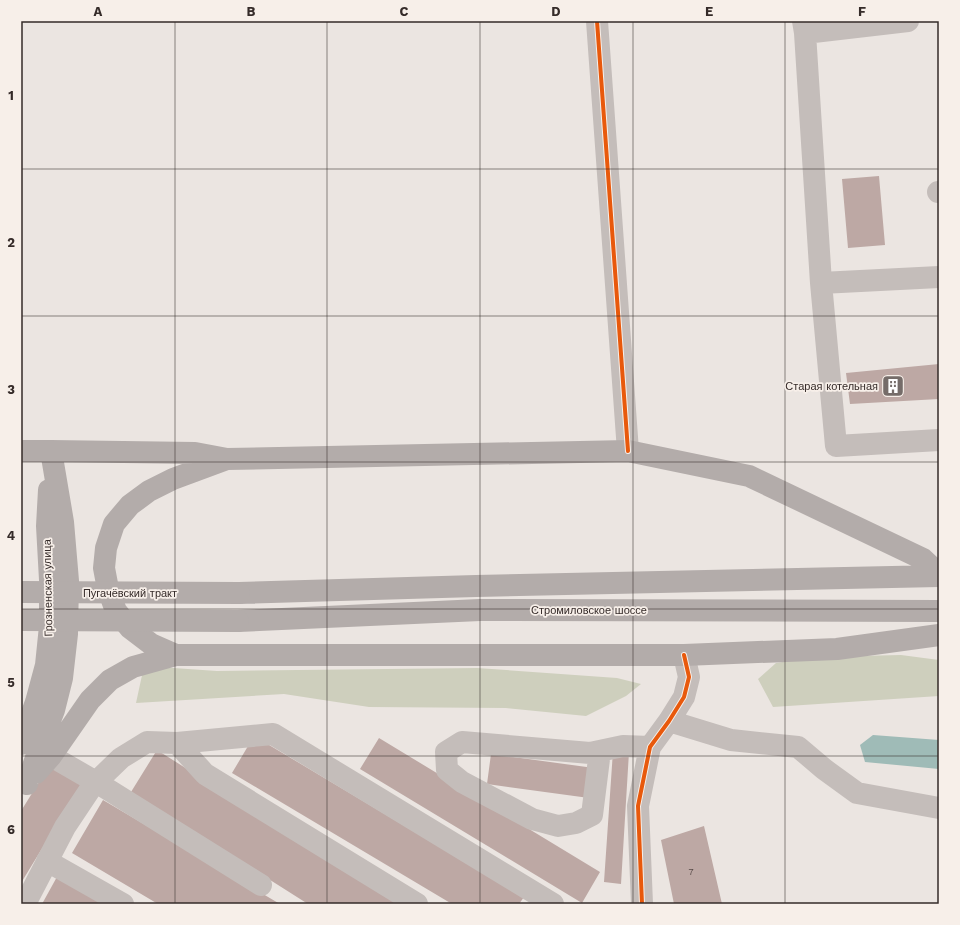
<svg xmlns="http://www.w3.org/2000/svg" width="960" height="925" font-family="'Work Sans',sans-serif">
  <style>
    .green { fill: #cecfbd }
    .water { fill: #9fbbb7 }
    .building { fill: #bda8a4 }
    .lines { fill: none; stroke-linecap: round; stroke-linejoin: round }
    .minor { stroke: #c4bdba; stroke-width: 22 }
    .major { stroke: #b3acaa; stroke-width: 22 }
    .major-bridge { stroke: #b3acaa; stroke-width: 22 }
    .cycleway-casing { stroke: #f7efe9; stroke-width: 6 }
    .cycleway { stroke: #e8590c; stroke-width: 4 }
    .grid { fill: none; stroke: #352b29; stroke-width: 1; stroke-opacity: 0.55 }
    .labels { text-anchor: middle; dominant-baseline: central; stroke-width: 3.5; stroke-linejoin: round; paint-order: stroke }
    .number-label { font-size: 9px; fill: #574a48 }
    .poi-label { font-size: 11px; fill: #352b29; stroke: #f7efe9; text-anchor: end }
    .street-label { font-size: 11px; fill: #352b29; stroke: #f7efe9 }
    .neatline { fill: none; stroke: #352b29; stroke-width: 1.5 }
    .grid-label { font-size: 13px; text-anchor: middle; font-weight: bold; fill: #352b29 }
  </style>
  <rect width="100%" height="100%" fill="#ebe5e1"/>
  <path class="green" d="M 901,655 L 939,660 L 939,696 L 773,707 L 758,679 L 776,663 L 815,657 Z
    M 144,666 L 217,671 L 477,668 L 617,678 L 641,684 L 626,696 L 586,716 L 506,708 L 369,707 L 284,694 L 136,703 Z"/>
  <path class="water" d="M 873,735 L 939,740 L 939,769 L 865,762 L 860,745 Z"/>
  <path class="building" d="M 879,176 L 885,245 L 848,248 L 842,179 Z
    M 939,364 L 939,399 L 850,404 L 846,373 Z
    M 254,736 L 524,897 L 519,904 L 452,904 L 232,773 Z
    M 379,738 L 600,872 L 582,903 L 360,769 Z
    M 157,750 L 401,904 L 308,904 L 131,792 Z
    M 613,751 L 629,752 L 621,884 L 604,882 Z
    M 491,754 L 594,768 L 589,798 L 487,784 Z
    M 54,758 L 85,778 L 21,883 L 21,811 Z
    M 103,800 L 280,904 L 158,904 L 72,853 Z
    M 704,826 L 722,904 L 674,904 L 661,840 Z
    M 58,875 L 108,904 L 42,904 Z"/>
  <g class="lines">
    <path class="minor" d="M 597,21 L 628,451
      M 803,21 L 805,33 L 908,21
      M 805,33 L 821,283
      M 938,192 L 939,192
      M 939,277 L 821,283 L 836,446 L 939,440
      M 669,721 L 731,740 L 798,747 L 824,769 L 857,793 L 939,808
      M 177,743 L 205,774 L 417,904
      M 600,751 L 592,815 L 576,823 L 558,826 L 532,819 L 462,782 L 447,770 L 446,752 L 462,742 L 590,753 L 623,746 L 650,747
      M 51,756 L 96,782 L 261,885
      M 47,861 L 123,904
      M 25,904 L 65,827 L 93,785 L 121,758 L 147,742 L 177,743 L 273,734 L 553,904
      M 642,904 L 638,806 L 650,747 L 669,721 L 684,697 L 689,677 L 684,655"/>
    <path class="major" d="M 21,451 L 51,451 L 195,453 L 227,459 L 628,451 L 749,476 L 923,559 L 939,574
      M 227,459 L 173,479 L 149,491 L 130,505 L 114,524 L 106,548 L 104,568 L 108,589 L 116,611 L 130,628 L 151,644 L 176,655 L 684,655 L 837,649 L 939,635
      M 239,593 L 476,586 L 939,576
      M 238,621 L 480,610 L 939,611
      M 21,744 L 36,702 L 46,665 L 50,626 L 50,580 L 47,526 L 49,490
      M 36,773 L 51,756 L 90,700 L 110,680 L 133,667 L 176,655
      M 27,784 L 39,749 L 54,710 L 62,678 L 67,634 L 68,581 L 63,522 L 51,451"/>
    <path class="major-bridge" d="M 21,592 L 239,593
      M 21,620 L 238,621"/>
    <g class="cycleway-casing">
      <path id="cycleway" d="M 597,21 L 628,451
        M 642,904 L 638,806 L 650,747 L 669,721 L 684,697 L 689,677 L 684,655"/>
    </g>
    <use href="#cycleway" class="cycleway"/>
  </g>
  <path class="grid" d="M 175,21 L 175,904M 327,21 L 327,904M 480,21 L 480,904M 633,21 L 633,904M 785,21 L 785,904M 21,169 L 939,169M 21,316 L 939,316M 21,462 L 939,462M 21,609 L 939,609M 21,756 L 939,756"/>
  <defs>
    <g id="building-square" transform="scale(1.15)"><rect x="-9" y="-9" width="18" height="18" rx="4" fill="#756c69" stroke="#f7efe9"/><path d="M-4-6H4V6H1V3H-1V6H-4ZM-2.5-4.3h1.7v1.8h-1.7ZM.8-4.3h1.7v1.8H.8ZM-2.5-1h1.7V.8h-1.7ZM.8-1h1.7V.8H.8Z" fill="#fff"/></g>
  </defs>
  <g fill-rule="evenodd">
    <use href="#building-square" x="893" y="386"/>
  </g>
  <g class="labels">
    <g class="number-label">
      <text x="691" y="872">7</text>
    </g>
    <g class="poi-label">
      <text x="878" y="386">Старая котельная</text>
    </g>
    <g class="street-label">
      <text transform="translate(48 588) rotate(-91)">Грозненская улица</text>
      <text x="130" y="593">Пугачёвский тракт</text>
      <text x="589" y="610">Стромиловское шоссе</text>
    </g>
  </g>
  <rect width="960" height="925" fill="none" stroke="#f7efe9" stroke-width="44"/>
  <rect x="22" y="22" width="916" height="881" class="neatline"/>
  <g class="grid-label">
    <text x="98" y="16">A</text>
    <text x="251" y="16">B</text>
    <text x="404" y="16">C</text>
    <text x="556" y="16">D</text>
    <text x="709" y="16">E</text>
    <text x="862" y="16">F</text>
    <text x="11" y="100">1</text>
    <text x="11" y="247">2</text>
    <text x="11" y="394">3</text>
    <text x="11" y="540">4</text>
    <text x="11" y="687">5</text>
    <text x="11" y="834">6</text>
  </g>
</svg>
